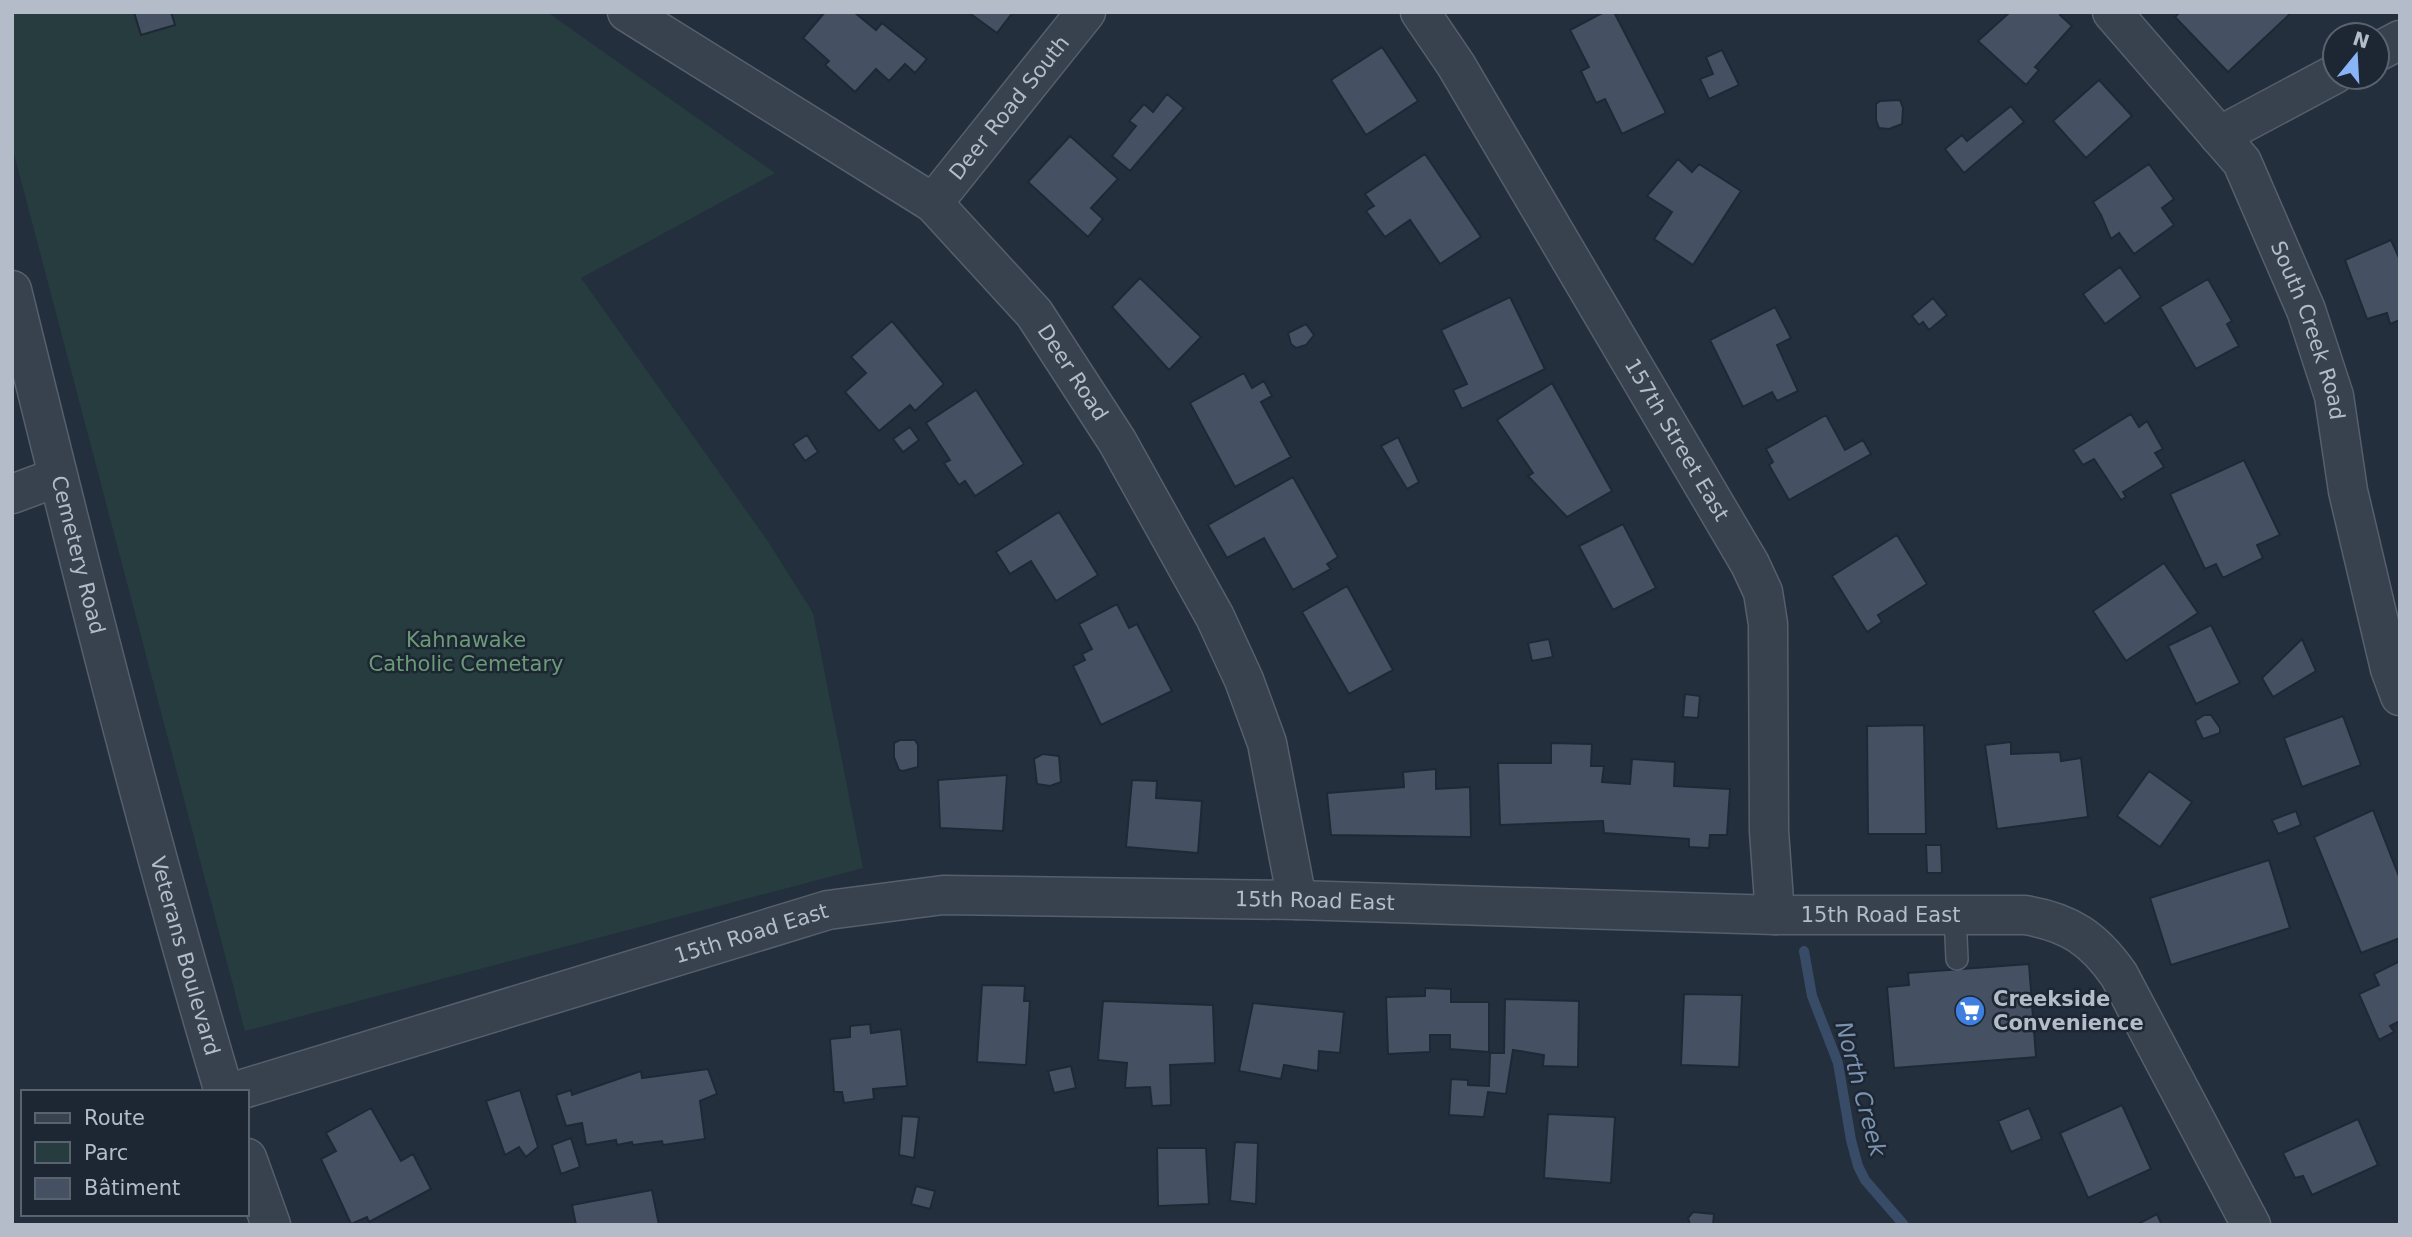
<svg xmlns="http://www.w3.org/2000/svg" width="2412" height="1237" font-family="'DejaVu Sans',sans-serif">
  <style>
    .green { fill: #263c3f }
    .lines { fill: none; stroke-linecap: round; stroke-linejoin: round }
    .stream { stroke: #394c67; stroke-width: 10 }
    .building { fill: #455162; stroke: #1f2835; stroke-width: 2 }
    .lane-casing { stroke: #565f6c; stroke-width: 24 }
    .street-casing { stroke: #565f6c; stroke-width: 41 }
    .lane { stroke: #38414e; stroke-width: 21 }
    .street { stroke: #38414e; stroke-width: 38 }
    .labels { text-anchor: middle; dominant-baseline: central; stroke-width: 5; stroke-linejoin: round; paint-order: stroke }
    .street-label { font-size: 21px; fill: #b4bcc9; stroke: #1d2633 }
    .park-label { font-size: 21px; fill: #6b9a76; stroke: #1d2633 }
    .poi-label { font-size: 21px; font-weight: bold; fill: #b4bcc9; stroke: #1d2633; text-anchor: start }
    .water-label { font-size: 23px; font-style: italic; fill: #7c92b1; stroke: #1d2633 }
  </style>
  <rect width="100%" height="100%" fill="#242f3e"/>
  <path class="green" d="M 12,12 L 547,12 L 775,173 L 581,278 L 767,540 L 813,613 L 863,868 L 245,1031 L 12,146 Z"/>
  <g class="lines">
    <path class="stream" d="M 1804,951 L 1812,996 L 1838,1063 L 1851,1140 L 1858,1166 L 1865,1180 L 1904,1225"/>
  </g>
  <path class="building" d="M 134,12 L 171,12 L 175,25 L 141,35 Z
    M 825,12 L 854,12 L 876,30 L 882,23 L 927,59 L 915,73 L 905,64 L 889,81 L 876,69 L 855,92 L 825,65 L 829,61 L 803,38 Z
    M 968,12 L 1013,12 L 997,33 Z
    M 1604,12 L 1614,12 L 1666,113 L 1622,134 L 1605,99 L 1596,103 L 1581,71 L 1589,67 L 1570,30 Z
    M 2010,12 L 2063,12 L 2060,15 L 2072,26 L 2035,67 L 2039,70 L 2026,85 L 1978,41 Z
    M 2180,12 L 2290,12 L 2291,13 L 2228,72 L 2175,17 Z
    M 1382,47 L 1418,101 L 1366,135 L 1331,80 Z
    M 1722,50 L 1739,85 L 1709,99 L 1700,79 L 1713,74 L 1706,57 Z
    M 2099,80 L 2132,116 L 2086,158 L 2053,121 Z
    M 1167,94 L 1184,108 L 1130,171 L 1112,156 L 1136,126 L 1129,121 L 1144,104 L 1153,112 Z
    M 1900,100 L 1903,108 L 1902,124 L 1889,129 L 1879,128 L 1876,120 L 1876,104 L 1880,101 Z
    M 2011,106 L 2024,122 L 1964,173 L 1945,149 L 1962,135 L 1967,141 Z
    M 1070,136 L 1118,179 L 1091,208 L 1103,219 L 1088,237 L 1028,182 Z
    M 1425,154 L 1481,237 L 1440,264 L 1410,220 L 1385,237 L 1366,211 L 1374,206 L 1365,194 Z
    M 1678,159 L 1692,172 L 1699,164 L 1741,191 L 1693,265 L 1654,239 L 1672,212 L 1647,196 Z
    M 2149,164 L 2174,199 L 2162,208 L 2174,225 L 2134,254 L 2119,233 L 2111,239 L 2101,215 L 2093,202 Z
    M 2391,240 L 2400,260 L 2400,320 L 2390,324 L 2387,313 L 2367,319 L 2345,260 Z
    M 2120,267 L 2141,297 L 2105,324 L 2083,294 Z
    M 1140,278 L 1201,337 L 1169,370 L 1112,307 Z
    M 2208,279 L 2232,321 L 2227,324 L 2239,346 L 2196,369 L 2160,307 Z
    M 1510,297 L 1545,369 L 1462,409 L 1453,390 L 1467,384 L 1441,330 Z
    M 1933,298 L 1947,315 L 1929,330 L 1923,322 L 1919,325 L 1912,316 Z
    M 1775,307 L 1791,338 L 1777,345 L 1798,391 L 1777,401 L 1772,392 L 1743,407 L 1710,340 Z
    M 892,321 L 944,384 L 915,411 L 910,405 L 879,431 L 845,392 L 866,373 L 851,357 Z
    M 1306,324 L 1314,335 L 1306,345 L 1296,348 L 1291,344 L 1288,333 Z
    M 1244,373 L 1252,388 L 1264,381 L 1272,396 L 1261,402 L 1291,457 L 1235,487 L 1190,403 Z
    M 1552,383 L 1612,491 L 1567,517 L 1528,476 L 1533,473 L 1497,420 Z
    M 976,390 L 1024,464 L 975,496 L 965,481 L 959,485 L 944,463 L 950,460 L 926,423 Z
    M 2131,414 L 2139,427 L 2147,421 L 2163,449 L 2155,453 L 2164,467 L 2123,492 L 2126,497 L 2121,500 L 2094,459 L 2083,465 L 2073,450 Z
    M 1826,415 L 1845,450 L 1863,440 L 1871,454 L 1789,500 L 1769,465 L 1773,462 L 1766,449 Z
    M 910,427 L 919,440 L 903,452 L 893,439 Z
    M 807,435 L 818,452 L 805,461 L 793,444 Z
    M 1398,437 L 1419,482 L 1407,489 L 1381,446 Z
    M 2244,460 L 2280,535 L 2257,545 L 2263,558 L 2223,578 L 2216,564 L 2205,569 L 2170,494 Z
    M 1293,477 L 1338,557 L 1327,564 L 1331,569 L 1293,590 L 1264,538 L 1227,558 L 1208,525 Z
    M 1059,512 L 1098,575 L 1056,601 L 1031,561 L 1010,574 L 996,552 Z
    M 1623,524 L 1656,588 L 1613,610 L 1579,546 Z
    M 1897,535 L 1927,584 L 1878,615 L 1882,622 L 1867,632 L 1832,576 Z
    M 2164,563 L 2198,613 L 2126,661 L 2093,611 Z
    M 1347,586 L 1393,670 L 1349,694 L 1302,612 Z
    M 1117,604 L 1129,628 L 1137,624 L 1172,691 L 1101,725 L 1073,666 L 1085,660 L 1082,654 L 1092,649 L 1079,624 Z
    M 2211,625 L 2240,683 L 2196,704 L 2168,646 Z
    M 1549,639 L 1553,657 L 1532,661 L 1528,643 Z
    M 2302,639 L 2316,671 L 2273,697 L 2262,678 Z
    M 1685,694 L 1700,696 L 1698,718 L 1683,717 Z
    M 2204,715 L 2211,715 L 2220,728 L 2220,733 L 2203,739 L 2195,721 Z
    M 2343,716 L 2361,765 L 2302,787 L 2284,738 Z
    M 1924,725 L 1926,834 L 1868,834 L 1867,726 Z
    M 900,740 L 915,740 L 918,745 L 918,767 L 903,771 L 899,770 L 894,757 L 894,743 Z
    M 2011,742 L 2011,754 L 2060,752 L 2061,761 L 2081,758 L 2088,817 L 1997,829 L 1985,745 Z
    M 1551,743 L 1592,744 L 1591,766 L 1604,766 L 1602,782 L 1630,784 L 1632,759 L 1675,762 L 1674,786 L 1730,789 L 1727,835 L 1710,835 L 1709,848 L 1689,847 L 1689,839 L 1604,833 L 1603,821 L 1500,825 L 1498,763 L 1551,763 Z
    M 1043,754 L 1059,756 L 1061,782 L 1050,786 L 1037,784 L 1034,759 Z
    M 1436,769 L 1436,789 L 1470,787 L 1471,837 L 1331,835 L 1327,793 L 1404,787 L 1403,772 Z
    M 2149,771 L 2192,802 L 2160,847 L 2117,816 Z
    M 1007,775 L 1003,831 L 940,828 L 938,780 Z
    M 1132,780 L 1157,781 L 1156,798 L 1202,801 L 1198,853 L 1126,847 Z
    M 2373,810 L 2400,879 L 2400,938 L 2361,953 L 2314,837 Z
    M 2296,811 L 2301,825 L 2278,834 L 2272,820 Z
    M 1926,845 L 1941,845 L 1942,873 L 1927,873 Z
    M 2269,860 L 2290,928 L 2171,965 L 2150,898 Z
    M 2400,961 L 2400,1021 L 2390,1026 L 2394,1032 L 2379,1040 L 2359,994 L 2379,985 L 2374,974 Z
    M 2029,964 L 2036,1057 L 1894,1068 L 1887,987 L 1909,985 L 1908,973 Z
    M 982,985 L 1025,986 L 1024,1001 L 1030,1001 L 1026,1065 L 977,1062 Z
    M 1425,988 L 1451,989 L 1451,1002 L 1489,1002 L 1489,1052 L 1450,1049 L 1450,1035 L 1430,1035 L 1430,1052 L 1388,1054 L 1386,997 L 1425,996 Z
    M 1684,994 L 1742,995 L 1739,1067 L 1681,1065 Z
    M 1505,999 L 1579,1001 L 1578,1067 L 1543,1066 L 1544,1055 L 1513,1050 L 1506,1094 L 1488,1092 L 1484,1117 L 1449,1115 L 1451,1079 L 1468,1080 L 1468,1085 L 1489,1086 L 1490,1053 L 1504,1053 Z
    M 1103,1001 L 1213,1005 L 1215,1063 L 1170,1065 L 1171,1105 L 1152,1106 L 1150,1087 L 1125,1088 L 1127,1063 L 1098,1060 Z
    M 1253,1003 L 1344,1012 L 1340,1053 L 1319,1051 L 1318,1071 L 1284,1065 L 1281,1079 L 1239,1071 Z
    M 870,1024 L 871,1033 L 901,1029 L 907,1086 L 873,1089 L 874,1099 L 844,1103 L 842,1092 L 834,1092 L 830,1039 L 850,1037 L 850,1026 Z
    M 1071,1066 L 1076,1088 L 1054,1093 L 1048,1071 Z
    M 708,1069 L 717,1094 L 700,1101 L 705,1139 L 663,1145 L 662,1141 L 633,1145 L 632,1142 L 617,1145 L 616,1140 L 586,1145 L 582,1123 L 566,1126 L 556,1095 L 571,1090 L 572,1095 L 641,1071 L 642,1078 Z
    M 520,1090 L 538,1147 L 526,1157 L 519,1147 L 505,1155 L 486,1101 Z
    M 2122,1105 L 2151,1169 L 2088,1198 L 2060,1133 Z
    M 371,1108 L 401,1161 L 413,1154 L 431,1189 L 369,1222 L 367,1217 L 351,1224 L 321,1159 L 336,1151 L 326,1133 Z
    M 2029,1108 L 2042,1139 L 2011,1152 L 1998,1121 Z
    M 1548,1114 L 1615,1117 L 1611,1183 L 1544,1178 Z
    M 902,1116 L 919,1117 L 914,1158 L 899,1155 Z
    M 2358,1119 L 2378,1165 L 2312,1195 L 2303,1176 L 2295,1178 L 2283,1153 Z
    M 571,1138 L 580,1167 L 561,1174 L 552,1145 Z
    M 1235,1142 L 1258,1143 L 1256,1204 L 1230,1201 Z
    M 1157,1148 L 1206,1148 L 1209,1204 L 1158,1206 Z
    M 916,1186 L 935,1191 L 930,1209 L 911,1204 Z
    M 652,1190 L 659,1225 L 576,1225 L 572,1205 Z
    M 1693,1212 L 1714,1214 L 1713,1225 L 1690,1225 L 1688,1218 Z
    M 2157,1214 L 2162,1225 L 2136,1225 Z"/>
  <g class="lines">
    <g class="lane-casing">
      <path id="lane" d="M 1955,915 L 1957,959"/>
    </g>
    <g class="street-casing">
      <g id="street">
        <path id="s1" d="M 627,12 L 933,203 L 1034,313 L 1117,441 L 1215,617 L 1244,680 L 1267,743 L 1297,900"/>
        <path id="s2" d="M 1420,12 L 1456,65 L 1750,564 L 1763,592 L 1768,624 L 1769,831 L 1775,915"/>
        <path id="s3" d="M 2112,12 L 2242,162 L 2306,310 L 2334,396 L 2348,491 L 2390,669 L 2400,696"/>
        <path d="M 2377,52 L 2400,40"/>
        <path d="M 2219,136 L 2335,74"/>
        <path id="s4" d="M 933,203 L 1086,12"/>
        <path id="s5" d="M 12,290 C 78,558 145,827 224,1092"/>
        <path d="M 12,494 L 58,477"/>
        <path id="s6" d="M 233,1092 L 828,910 L 943,895 L 1297,900 L 1775,915 L 2025,915 C 2069,922 2094,939 2119,975 L 2251,1225"/>
        <path d="M 247,1158 L 271,1225"/>
      </g>
    </g>
    <use href="#lane" class="lane"/>
    <use href="#street" class="street"/>
  </g>
  <defs>
    <g id="supermarket-disc" transform="scale(1.575)"><circle r="9.5" fill="#3f7fe0" stroke="#1d2633"/><path d="M-6-5.5h2.5l.6 2H6L4.5 2H-2.5L-4.4-4H-6ZM-1.5 3.2a1.3 1.3 0 1 0 .1 0ZM3 3.2a1.3 1.3 0 1 0 .1 0Z" fill="#fff"/></g>
  </defs>
  <g fill-rule="evenodd">
    <use href="#supermarket-disc" x="1970" y="1011"/>
  </g>
  <g class="labels">
    <g class="street-label">
      <text stroke="none"><textPath href="#s4" startOffset="122">Deer Road South</textPath></text>
      <text stroke="none"><textPath href="#s3" startOffset="380">South Creek Road</textPath></text>
      <text stroke="none"><textPath href="#s1" startOffset="581">Deer Road</textPath></text>
      <text stroke="none"><textPath href="#s2" startOffset="499">157th Street East</textPath></text>
      <text stroke="none"><textPath href="#s5" startOffset="273">Cemetery Road</textPath></text>
      <text stroke="none"><textPath href="#s6" startOffset="1110">15th Road East</textPath></text>
      <text stroke="none"><textPath href="#s6" startOffset="1676">15th Road East</textPath></text>
      <text stroke="none"><textPath href="#s6" startOffset="542">15th Road East</textPath></text>
      <text stroke="none"><textPath href="#s5" startOffset="688">Veterans Boulevard</textPath></text>
    </g>
    <g class="park-label">
      <text x="466" y="640">Kahnawake<tspan x="466" dy="24">Catholic Cemetary</tspan></text>
    </g>
    <g class="poi-label">
      <text x="1993" y="999">Creekside<tspan x="1993" dy="24">Convenience</tspan></text>
    </g>
    <g class="water-label">
      <text transform="translate(1861 1089) rotate(75)">North Creek</text>
    </g>
  </g>
  <rect width="2412" height="1237" fill="none" stroke="#b4bcc9" stroke-width="28"/>
  <rect x="21" y="1090" width="228" height="126" fill="#1d2633" stroke="#59626f" stroke-width="2"/>
  <rect x="35" y="1113" width="35" height="10" fill="#38414e" stroke="#59626f" stroke-width="2"/>
  <text x="84" y="1125" font-size="21" fill="#b4bcc9">Route</text>
  <rect x="35" y="1142" width="35" height="21" fill="#263c3f" stroke="#59626f" stroke-width="2"/>
  <text x="84" y="1160" font-size="21" fill="#b4bcc9">Parc</text>
  <rect x="35" y="1178" width="35" height="21" fill="#455162" stroke="#59626f" stroke-width="2"/>
  <text x="84" y="1195" font-size="21" fill="#b4bcc9">Bâtiment</text>
  <g transform="translate(2356 56) rotate(18)"><circle r="33" fill="#1d2633" stroke="#59626f" stroke-width="2"/>
  <path d="M0-5L12 26L0 18L-12 26Z" fill="#8ab4f8"/>
  <text y="-10" font-size="19" font-weight="bold" text-anchor="middle" fill="#b4bcc9">N</text>
  </g>
</svg>
